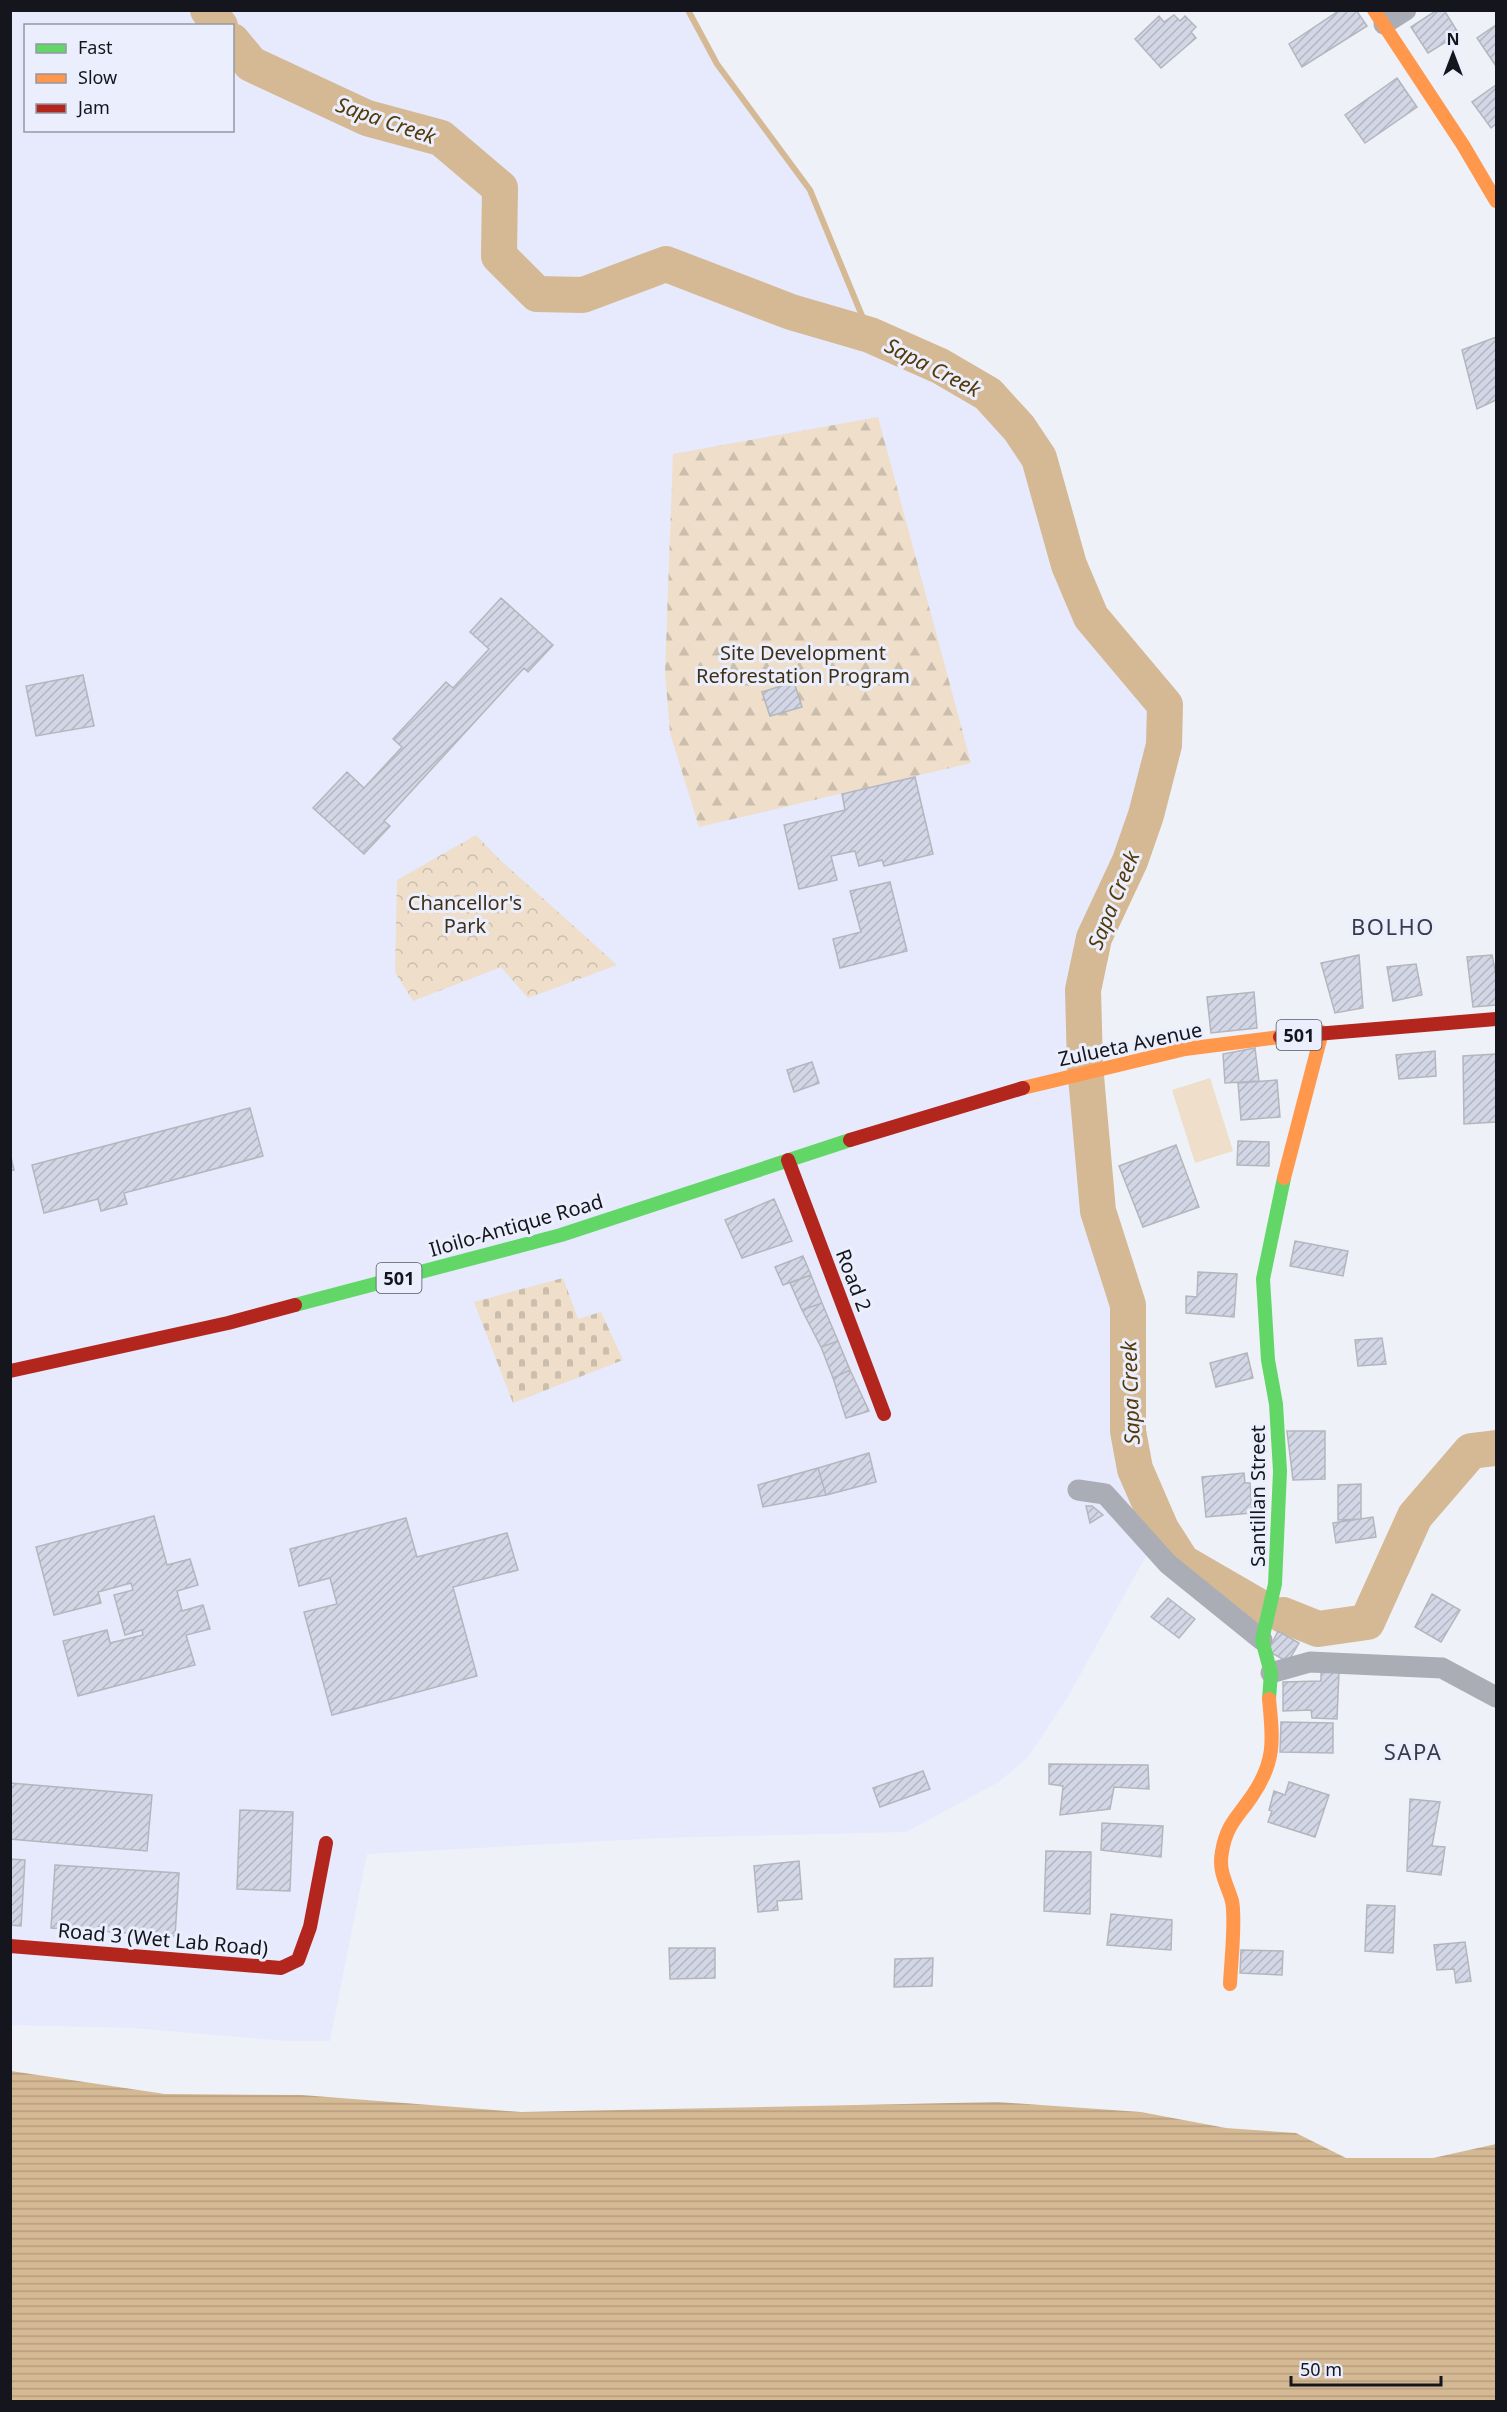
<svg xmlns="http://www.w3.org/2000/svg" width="1507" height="2412" font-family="'Noto Sans',sans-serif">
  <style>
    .built { fill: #e6eafc; fill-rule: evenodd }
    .forest { fill: url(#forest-firs) }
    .cemetery { fill: url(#cemetery-stones) }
    .park { fill: url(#park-crowns) }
    .pitch { fill: #eedeca }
    .water { fill: url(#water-rules) }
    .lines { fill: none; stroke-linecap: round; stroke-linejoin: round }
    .stream { stroke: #d4b994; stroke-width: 6 }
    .river { stroke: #d4b994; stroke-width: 36 }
    .building { fill: url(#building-hatch); stroke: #b5b6bd; stroke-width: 1.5 }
    .street { stroke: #abadb6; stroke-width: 21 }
    .fast { stroke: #63d668; stroke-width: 14 }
    .slow { stroke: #ff974d; stroke-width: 14 }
    .jam { stroke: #b3261e; stroke-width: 14 }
    .labels { text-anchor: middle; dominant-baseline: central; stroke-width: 6; stroke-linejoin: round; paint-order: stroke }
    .shield { fill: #ebeffd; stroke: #555760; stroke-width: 1.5 }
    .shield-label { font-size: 18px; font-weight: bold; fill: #15161d }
    .park-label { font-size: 20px; fill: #413016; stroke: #ebeffd }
    .street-label { font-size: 20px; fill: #15161d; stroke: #ebeffd }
    .water-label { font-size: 21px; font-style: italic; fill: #543909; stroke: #ebeffd }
    .quarter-label { font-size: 22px; letter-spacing: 1.5px; fill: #383b49; stroke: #ebeffd }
  </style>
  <defs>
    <pattern id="forest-firs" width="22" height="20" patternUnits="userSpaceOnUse" patternTransform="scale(1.5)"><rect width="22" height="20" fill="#eedeca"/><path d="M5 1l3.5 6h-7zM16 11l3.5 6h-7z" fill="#cbbead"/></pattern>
    <pattern id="cemetery-stones" width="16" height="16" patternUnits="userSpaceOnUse" patternTransform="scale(1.5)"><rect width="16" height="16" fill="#eedeca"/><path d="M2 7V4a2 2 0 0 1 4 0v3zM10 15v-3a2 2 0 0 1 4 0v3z" fill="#cbbead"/></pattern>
    <pattern id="park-crowns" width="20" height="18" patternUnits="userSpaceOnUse" patternTransform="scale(1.5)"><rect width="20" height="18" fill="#eedeca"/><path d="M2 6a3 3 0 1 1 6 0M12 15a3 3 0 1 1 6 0" fill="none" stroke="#cbbead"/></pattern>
    <pattern id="water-rules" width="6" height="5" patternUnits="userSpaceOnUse" patternTransform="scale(1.5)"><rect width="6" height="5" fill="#d4b994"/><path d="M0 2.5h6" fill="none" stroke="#b59e7f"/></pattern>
    <pattern id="building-hatch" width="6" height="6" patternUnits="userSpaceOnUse" patternTransform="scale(1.5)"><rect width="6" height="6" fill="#d2d6e5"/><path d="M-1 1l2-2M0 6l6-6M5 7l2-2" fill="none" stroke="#b3b7c4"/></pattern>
  </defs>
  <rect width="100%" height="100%" fill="#eff1f9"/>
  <path class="built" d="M 11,11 L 688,11 L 717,64 L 810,190 L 870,335 L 940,366 L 988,394 L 1019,428 L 1039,458 L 1069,565 L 1091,617 L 1165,705 L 1164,745 L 1146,815 L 1130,861 L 1094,938 L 1083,990 L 1083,1026 L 1098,1211 L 1128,1305 L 1128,1431 L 1135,1469 L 1161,1529 L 1069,1695 L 1029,1756 L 999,1782 L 906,1832 L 661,1838 L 367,1854 L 330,2041 L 286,2041 L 131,2028 L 11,2025 ZM 26,26 L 232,26 L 232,130 L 26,130 Z"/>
  <path class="forest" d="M 878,417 L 971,763 L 699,827 L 670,733 L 665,672 L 673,454 Z"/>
  <path class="cemetery" d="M 563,1278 L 578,1319 L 601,1312 L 623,1360 L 513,1403 L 474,1302 Z"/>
  <path class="park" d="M 476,835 L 499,859 L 617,965 L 528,998 L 501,967 L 413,1001 L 395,972 L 397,880 Z"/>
  <path class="pitch" d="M 1210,1078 L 1233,1151 L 1195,1163 L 1172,1090 Z"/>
  <path class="water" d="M 11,2071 L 165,2094 L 302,2095 L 521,2112 L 998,2102 L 1141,2112 L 1226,2128 L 1296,2133 L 1346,2158 L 1433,2158 L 1496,2144 L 1496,2401 L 11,2401 Z"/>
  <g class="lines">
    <path class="stream" d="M 688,10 L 717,64 L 810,190 L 870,335"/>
    <path class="river" d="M 208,10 L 220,26
      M 232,41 L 251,64 L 367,118 L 441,138 L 500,188 L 499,256 L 537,294 L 583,295 L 666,264 L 791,312 L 870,335 L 940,366 L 988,394 L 1019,428 L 1039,458 L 1069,565 L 1091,617 L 1165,705 L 1164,745 L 1146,815 L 1130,861 L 1094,938 L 1083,990 L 1085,1065 L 1098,1211 L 1128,1305 L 1128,1431 L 1135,1469 L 1161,1529 L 1182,1562 L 1258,1606
      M 1283,1615 L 1318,1629 L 1367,1622 L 1415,1516 L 1471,1451 L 1496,1448"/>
  </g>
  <path class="building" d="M 1340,10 L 1356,10 L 1367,26 L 1302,67 L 1289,44 Z
    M 1437,10 L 1444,10 L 1459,34 L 1428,53 L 1411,27 Z
    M 1174,15 L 1180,21 L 1185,16 L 1196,27 L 1191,32 L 1196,38 L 1161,68 L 1135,39 L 1159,16 L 1164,22 Z
    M 1496,25 L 1496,66 L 1477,38 Z
    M 1397,78 L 1417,107 L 1365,143 L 1345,115 Z
    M 1496,85 L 1496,124 L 1491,128 L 1472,102 Z
    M 1496,337 L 1496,400 L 1477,409 L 1462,350 Z
    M 501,598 L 553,645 L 528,672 L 524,668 L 384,821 L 390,826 L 364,854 L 313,808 L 347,772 L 364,788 L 402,747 L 393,739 L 446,682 L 453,688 L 489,649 L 470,632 Z
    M 83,675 L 94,726 L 36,736 L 26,686 Z
    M 794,682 L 802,707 L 770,716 L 762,692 Z
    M 915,777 L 933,854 L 884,866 L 882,860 L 859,866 L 855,851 L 831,856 L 837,880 L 799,889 L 784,825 L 845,810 L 842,794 Z
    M 890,882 L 907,951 L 840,968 L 833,939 L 861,932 L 850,891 Z
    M 1359,955 L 1363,1008 L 1335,1013 L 1321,963 Z
    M 1492,955 L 1496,975 L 1496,1005 L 1473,1007 L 1467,957 Z
    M 1416,964 L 1422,995 L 1393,1001 L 1387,967 Z
    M 1254,992 L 1257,1028 L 1211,1033 L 1207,997 Z
    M 1255,1048 L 1259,1081 L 1225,1083 L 1223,1054 Z
    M 1435,1051 L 1436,1076 L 1399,1079 L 1396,1055 Z
    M 1496,1054 L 1496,1122 L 1464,1124 L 1463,1056 Z
    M 812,1062 L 819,1083 L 794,1092 L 787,1070 Z
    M 1277,1080 L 1280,1117 L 1241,1120 L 1238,1083 Z
    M 250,1108 L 263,1156 L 124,1193 L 127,1204 L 101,1211 L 98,1199 L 44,1213 L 32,1165 Z
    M 1238,1141 L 1269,1142 L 1269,1166 L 1237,1165 Z
    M 1176,1145 L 1199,1207 L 1143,1227 L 1119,1166 Z
    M 10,1153 L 14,1170 L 10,1171 Z
    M 774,1199 L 792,1241 L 742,1258 L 725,1220 Z
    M 1295,1241 L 1348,1251 L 1343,1276 L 1290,1266 Z
    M 803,1256 L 811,1275 L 783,1285 L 775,1267 Z
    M 1198,1272 L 1237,1274 L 1234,1317 L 1186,1313 L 1186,1296 L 1197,1297 Z
    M 811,1275 L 822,1303 L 802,1310 L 790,1283 Z
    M 822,1303 L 838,1341 L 821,1347 L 802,1310 Z
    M 1382,1338 L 1386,1364 L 1358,1366 L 1355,1340 Z
    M 838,1341 L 850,1370 L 833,1378 L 821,1347 Z
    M 1247,1353 L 1253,1378 L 1216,1387 L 1210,1363 Z
    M 850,1370 L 869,1411 L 846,1418 L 833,1378 Z
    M 1287,1431 L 1325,1431 L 1325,1479 L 1293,1480 Z
    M 869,1453 L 876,1482 L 826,1495 L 818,1468 Z
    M 818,1468 L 826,1495 L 763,1507 L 758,1485 Z
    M 1244,1473 L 1245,1483 L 1250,1483 L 1252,1513 L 1206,1517 L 1202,1477 Z
    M 1361,1484 L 1361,1519 L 1338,1520 L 1338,1485 Z
    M 1086,1506 L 1092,1506 L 1103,1515 L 1090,1523 Z
    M 154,1516 L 167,1565 L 190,1559 L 198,1585 L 177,1591 L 182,1611 L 203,1605 L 210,1629 L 186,1635 L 195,1665 L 78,1696 L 63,1641 L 107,1630 L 110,1643 L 143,1635 L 142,1630 L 125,1635 L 114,1595 L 133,1590 L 131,1583 L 98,1592 L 101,1603 L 54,1615 L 36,1547 Z
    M 1373,1517 L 1376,1537 L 1336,1543 L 1333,1523 Z
    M 406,1518 L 417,1557 L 507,1533 L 518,1570 L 453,1587 L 477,1676 L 332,1715 L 304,1612 L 337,1604 L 330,1578 L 299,1586 L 290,1549 Z
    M 1432,1594 L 1460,1610 L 1441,1642 L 1415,1627 Z
    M 1168,1598 L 1195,1619 L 1179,1638 L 1151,1617 Z
    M 1278,1631 L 1299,1643 L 1288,1662 L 1268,1651 Z
    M 1321,1668 L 1339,1672 L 1337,1719 L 1312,1718 L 1311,1710 L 1283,1711 L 1283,1682 L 1321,1681 Z
    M 1281,1722 L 1333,1723 L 1333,1753 L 1280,1752 Z
    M 1049,1764 L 1148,1765 L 1149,1789 L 1114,1787 L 1110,1809 L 1060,1815 L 1063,1786 L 1049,1784 Z
    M 923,1771 L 930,1789 L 880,1807 L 873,1788 Z
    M 1289,1782 L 1329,1795 L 1315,1837 L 1268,1822 L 1272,1811 L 1269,1810 L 1274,1791 L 1285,1795 Z
    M 10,1783 L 152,1795 L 147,1851 L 10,1839 Z
    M 1410,1799 L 1440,1802 L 1432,1846 L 1445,1847 L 1441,1875 L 1407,1871 Z
    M 240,1810 L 293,1812 L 290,1891 L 237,1889 Z
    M 1102,1823 L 1163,1826 L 1161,1857 L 1101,1850 Z
    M 1046,1851 L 1091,1852 L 1090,1914 L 1044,1911 Z
    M 10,1859 L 25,1860 L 21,1926 L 10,1925 Z
    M 799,1861 L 802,1899 L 777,1901 L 778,1910 L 758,1912 L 754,1866 Z
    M 55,1865 L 179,1873 L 175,1936 L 51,1928 Z
    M 1367,1905 L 1395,1906 L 1393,1953 L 1365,1951 Z
    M 1111,1914 L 1172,1920 L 1171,1950 L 1107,1945 Z
    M 1465,1942 L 1471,1981 L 1456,1983 L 1454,1969 L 1437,1970 L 1434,1945 Z
    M 669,1948 L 715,1948 L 715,1978 L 670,1979 Z
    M 1241,1950 L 1283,1951 L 1282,1975 L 1240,1973 Z
    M 933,1958 L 932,1986 L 894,1987 L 895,1959 Z"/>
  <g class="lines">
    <path class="street" d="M 1384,24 L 1406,10
      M 1078,1490 L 1105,1494 L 1168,1564 L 1262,1640
      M 1271,1673 L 1310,1662 L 1442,1668 L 1496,1697"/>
    <path class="fast" d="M 295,1305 L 561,1235 L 850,1140
      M 1269,1699 L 1271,1673 L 1262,1640 L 1275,1584 L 1280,1471 L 1276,1404 L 1268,1360 L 1263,1279 L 1284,1178"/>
    <path class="slow" d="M 1374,10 L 1463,145 L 1496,201
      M 1023,1088 L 1185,1049 L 1280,1037
      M 1284,1178 L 1322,1032
      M 1230,1984 C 1231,1962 1236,1920 1232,1901 C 1227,1884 1218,1871 1222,1852 C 1226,1825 1238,1817 1252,1796 C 1276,1761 1273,1739 1269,1699"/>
    <path class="jam" d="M 1280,1037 L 1496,1019
      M 850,1140 L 1023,1088
      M 788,1160 L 884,1414
      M 10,1371 L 228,1323 L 295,1305
      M 10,1946 L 281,1968 L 298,1960 L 310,1927 L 326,1843"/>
  </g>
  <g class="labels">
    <g class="shield">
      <rect x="1276.5" y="1020" width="45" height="30" rx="4.5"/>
      <rect x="376.5" y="1263" width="45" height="30" rx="4.5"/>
    </g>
    <g class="shield-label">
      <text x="1299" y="1035">501</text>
      <text x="399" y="1278">501</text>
    </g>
    <g class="park-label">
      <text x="803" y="652">Site Development<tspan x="803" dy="23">Reforestation Program</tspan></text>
      <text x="465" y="902">Chancellor's<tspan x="465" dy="23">Park</tspan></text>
    </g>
    <g class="street-label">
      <text transform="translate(1130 1044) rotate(-12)">Zulueta Avenue</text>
      <text transform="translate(516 1225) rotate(-16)">Iloilo-Antique Road</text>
      <text transform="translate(854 1280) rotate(69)">Road 2</text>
      <text transform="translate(1257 1496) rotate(-90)">Santillan Street</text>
      <text transform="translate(163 1939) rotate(5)">Road 3 (Wet Lab Road)</text>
    </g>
    <g class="water-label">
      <text transform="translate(386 120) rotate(19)">Sapa Creek</text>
      <text transform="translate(933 367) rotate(27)">Sapa Creek</text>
      <text transform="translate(1113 900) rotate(-68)">Sapa Creek</text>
      <text transform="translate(1130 1393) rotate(-92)">Sapa Creek</text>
    </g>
    <g class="quarter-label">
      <text x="1393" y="926">BOLHO</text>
      <text x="1413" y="1751">SAPA</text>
    </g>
  </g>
  <rect width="1507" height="2412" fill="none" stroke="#15161d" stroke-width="24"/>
  <rect x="24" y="24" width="210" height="108" fill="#ebeffd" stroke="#9598a3" stroke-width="1.5"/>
  <rect x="36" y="44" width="30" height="9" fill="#63d668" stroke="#9598a3" stroke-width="1.5"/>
  <text x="78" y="54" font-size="18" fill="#15161d">Fast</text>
  <rect x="36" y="74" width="30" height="9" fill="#ff974d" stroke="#9598a3" stroke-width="1.5"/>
  <text x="78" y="84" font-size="18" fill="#15161d">Slow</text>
  <rect x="36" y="104" width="30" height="9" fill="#b3261e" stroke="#9598a3" stroke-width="1.5"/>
  <text x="78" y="114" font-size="18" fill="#15161d">Jam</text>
  <g transform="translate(1453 54)" stroke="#ebeffd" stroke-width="4.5" paint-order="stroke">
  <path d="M0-4.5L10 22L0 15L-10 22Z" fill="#15161d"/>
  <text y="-9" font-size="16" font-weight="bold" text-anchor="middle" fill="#15161d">N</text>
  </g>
  <path d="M1291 2376v9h150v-9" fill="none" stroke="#15161d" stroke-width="3"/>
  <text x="1300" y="2376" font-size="18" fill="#15161d" stroke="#ebeffd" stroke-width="4.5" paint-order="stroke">50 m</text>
</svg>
